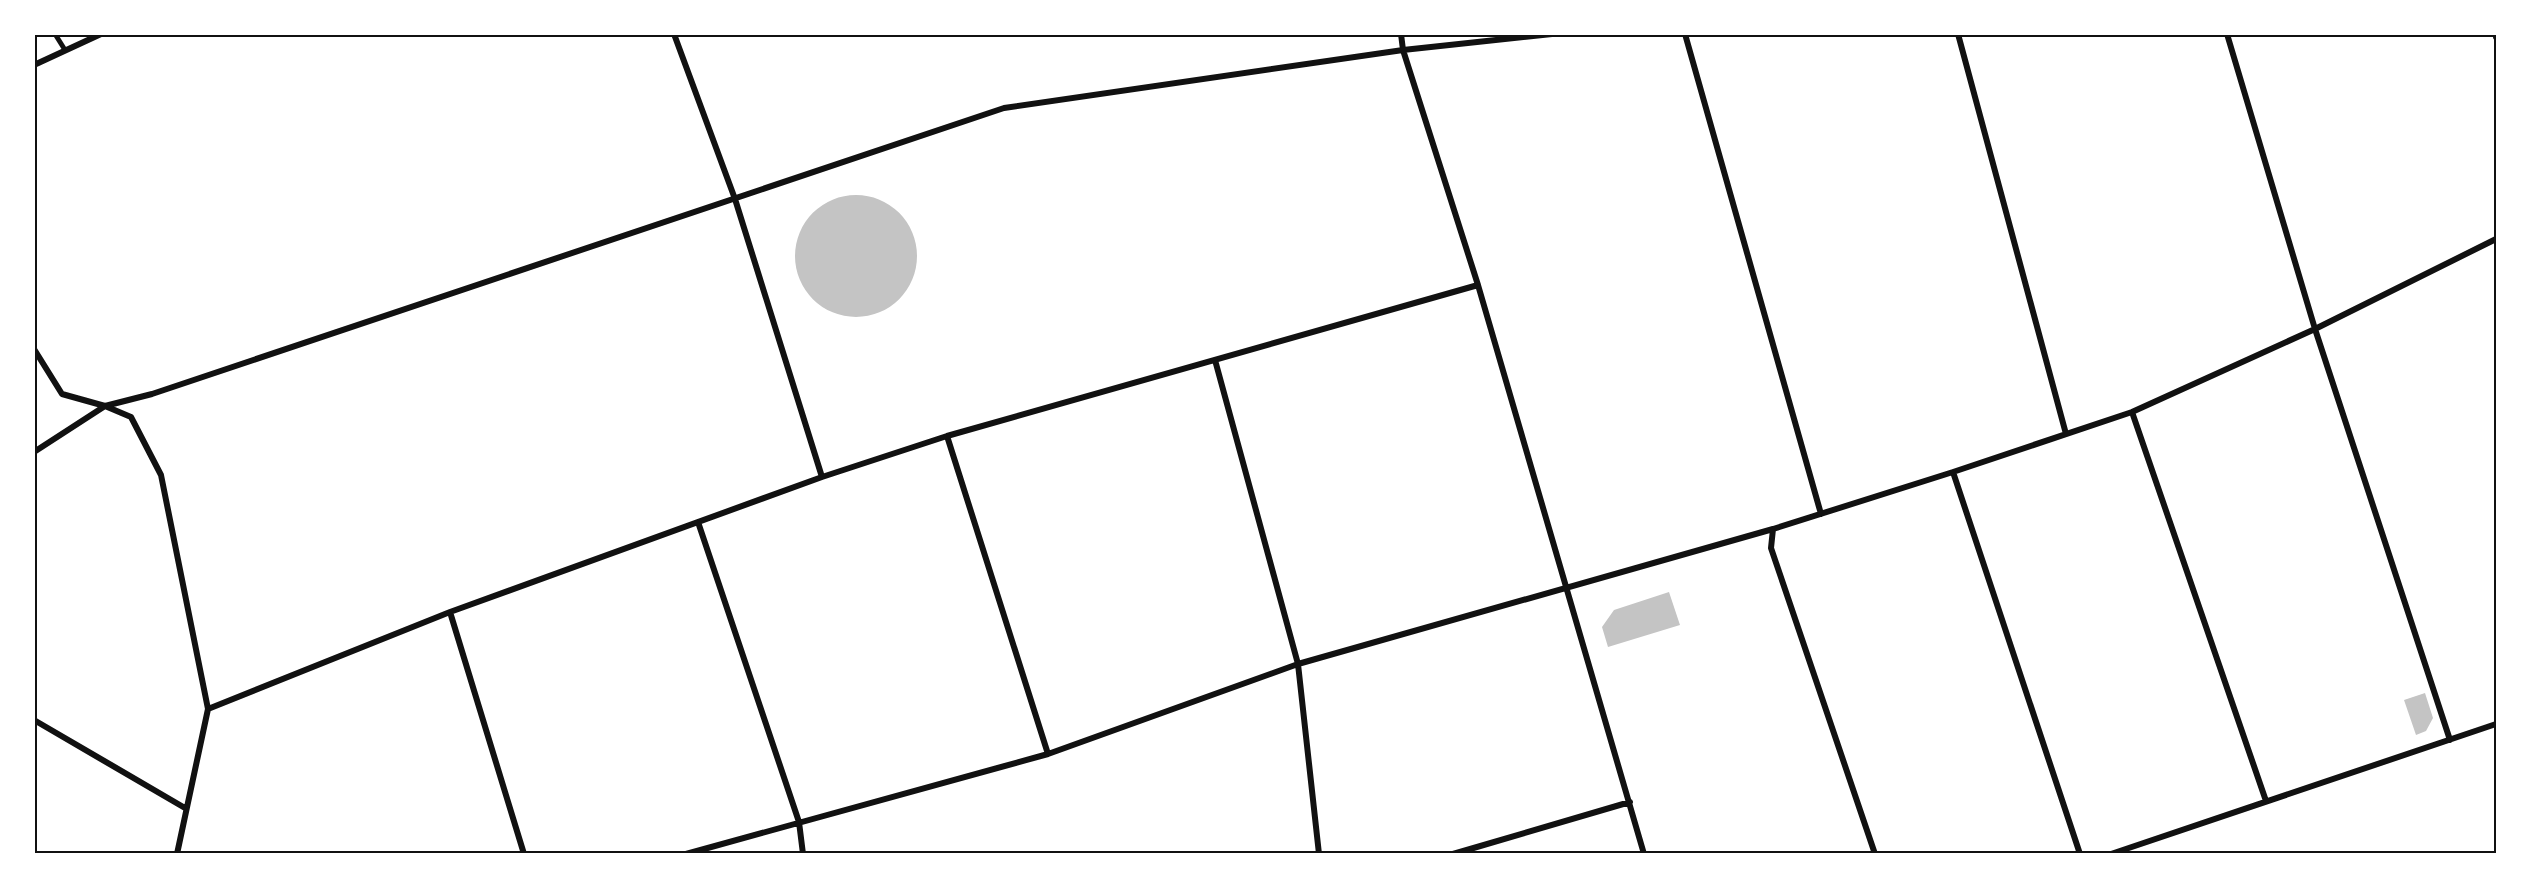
<svg xmlns="http://www.w3.org/2000/svg" width="2531" height="888" font-family="'Public Sans',sans-serif">
  <style>
    .building { fill: #c4c4c4 }
    .lines { fill: none; stroke-linecap: round; stroke-linejoin: round }
    .pedestrian { stroke: #111; stroke-width: 5 }
    .minor { stroke: #111; stroke-width: 6 }
    .neatline { fill: none; stroke: #111; stroke-width: 2 }
  </style>
  <rect width="100%" height="100%" fill="#fff"/>
  <path class="building" d="M795 256a61 61 0 1 1 122 0a61 61 0 1 1-122 0Z
    M 1669,592 L 1680,625 L 1608,647 L 1602,627 L 1614,610 Z
    M 2425,693 L 2433,718 L 2426,731 L 2416,735 L 2404,700 Z"/>
  <g class="lines">
    <path class="pedestrian" d="M 55,34 L 65,50"/>
    <path class="minor" d="M 674,34 L 735,199 L 822,477
      M 1401,34 L 1403,50 L 1478,285 L 1644,854
      M 1685,34 L 1821,514
      M 1958,34 L 2066,434
      M 2227,34 L 2315,329 L 2450,740
      M 2496,34 L 2496,37
      M 34,65 L 101,34
      M 34,349 L 62,394 L 105,406 L 131,417 L 161,475 L 208,709
      M 1215,360 L 1298,664 L 1319,854
      M 2132,412 L 2266,801
      M 947,436 L 1048,754
      M 34,452 L 105,406 L 152,394 L 1004,108 L 1403,50 L 1552,34
      M 1953,472 L 2080,854
      M 698,522 L 799,822 L 803,854
      M 1773,529 L 1771,548 L 1875,854
      M 450,612 L 524,854
      M 34,720 L 185,808
      M 177,854 L 208,709 L 450,612 L 822,477 L 947,436 L 1478,285
      M 686,854 L 1048,754 L 1298,664 L 1773,529 L 1953,472 L 2132,412 L 2315,329 L 2496,239
      M 1453,854 L 1630,802
      M 2111,854 L 2496,724"/>
  </g>
  <rect width="2531" height="888" fill="none" stroke="#ffffff" stroke-width="72"/>
  <rect x="36" y="36" width="2459" height="816" class="neatline"/>
</svg>
